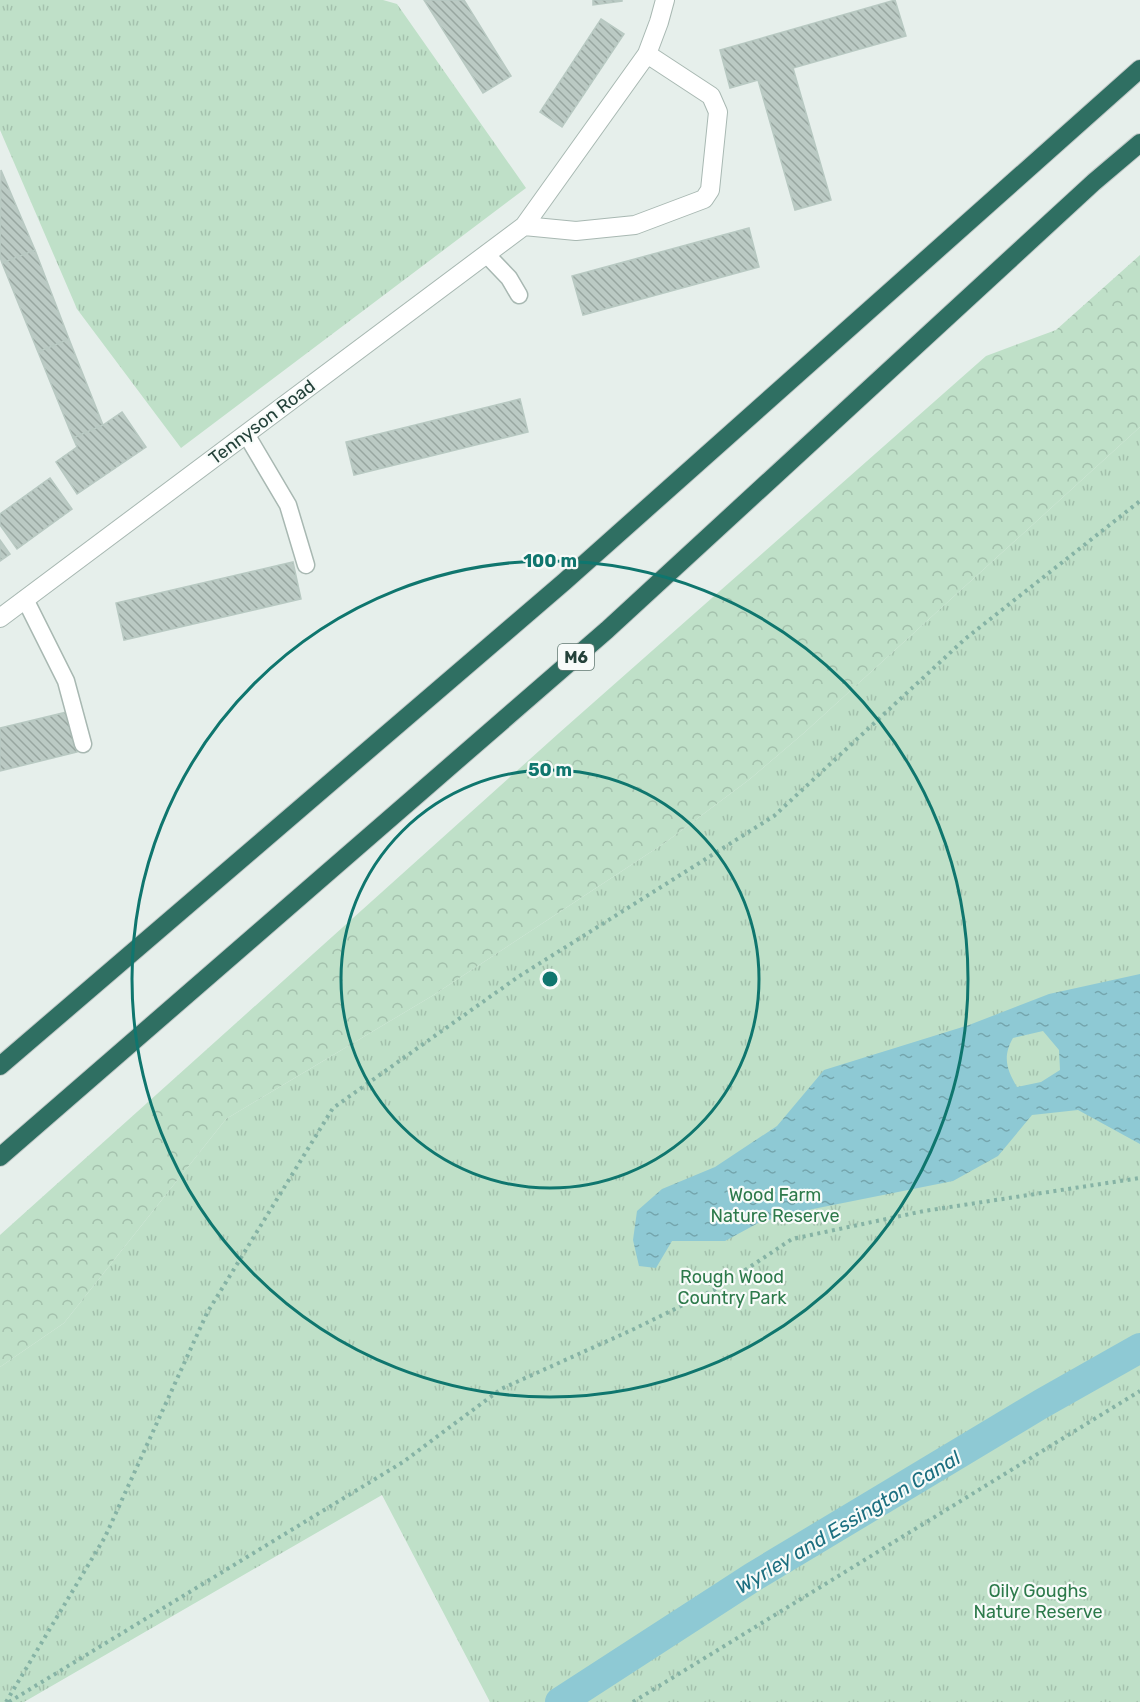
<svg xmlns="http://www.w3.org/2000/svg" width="1140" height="1702" font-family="Rubik,sans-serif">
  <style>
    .forest { fill: url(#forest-crowns) }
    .park { fill: url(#park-tufts) }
    .water { fill: url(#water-ripples); fill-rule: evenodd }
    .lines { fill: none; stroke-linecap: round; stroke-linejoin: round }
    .canal { stroke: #8ec9d4; stroke-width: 30 }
    .building { fill: url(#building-back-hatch); stroke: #b8c9c2; stroke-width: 1.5 }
    .service-casing { stroke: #a8b8b2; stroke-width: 19 }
    .minor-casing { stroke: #a8b8b2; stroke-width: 20 }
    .motorway-casing { stroke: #c2cac8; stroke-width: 20 }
    .path { stroke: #86b3a5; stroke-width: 4; stroke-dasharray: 3 4.5; stroke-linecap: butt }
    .service { stroke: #fff; stroke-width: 16 }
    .minor { stroke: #fff; stroke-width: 18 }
    .motorway { stroke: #2f6f62; stroke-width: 18 }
    .ring { fill: none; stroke: #0f766e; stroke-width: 3 }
    .labels { text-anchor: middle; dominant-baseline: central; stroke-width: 4.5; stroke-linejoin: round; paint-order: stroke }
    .shield { fill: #f7fbf9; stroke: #637a73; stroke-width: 1.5 }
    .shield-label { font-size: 16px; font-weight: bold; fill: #24423a }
    .street-label { font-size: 18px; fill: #24423a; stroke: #f7fbf9 }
    .park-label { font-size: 18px; fill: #2d7a4b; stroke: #f7fbf9 }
    .water-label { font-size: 20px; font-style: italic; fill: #1c6f80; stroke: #f7fbf9 }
    .centre { fill: #0f766e; stroke: #f7fbf9; stroke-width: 3 }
    .ring-label { font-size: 18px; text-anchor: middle; font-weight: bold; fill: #0f766e; stroke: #f7fbf9; stroke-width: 4.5; stroke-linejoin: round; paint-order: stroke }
  </style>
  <defs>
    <pattern id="forest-crowns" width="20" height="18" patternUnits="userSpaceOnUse" patternTransform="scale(1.5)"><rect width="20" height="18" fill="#bfe0c8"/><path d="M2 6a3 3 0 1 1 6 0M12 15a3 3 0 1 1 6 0" fill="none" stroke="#a4c1ad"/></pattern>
    <pattern id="park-tufts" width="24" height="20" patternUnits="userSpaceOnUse" patternTransform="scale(1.5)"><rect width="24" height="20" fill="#bfe0c8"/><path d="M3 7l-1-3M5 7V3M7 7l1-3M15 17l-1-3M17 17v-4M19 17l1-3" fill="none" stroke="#a4c1ad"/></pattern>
    <pattern id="water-ripples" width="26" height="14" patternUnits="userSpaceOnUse" patternTransform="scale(1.5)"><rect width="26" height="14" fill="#8ec9d4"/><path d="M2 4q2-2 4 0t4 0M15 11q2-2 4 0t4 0" fill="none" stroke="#74a5ad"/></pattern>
    <pattern id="building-back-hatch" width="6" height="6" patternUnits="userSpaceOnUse" patternTransform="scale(1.5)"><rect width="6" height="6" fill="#bbcac4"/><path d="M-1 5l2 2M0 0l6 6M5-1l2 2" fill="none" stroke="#98a6a0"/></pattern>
  </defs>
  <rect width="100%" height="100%" fill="#e6efeb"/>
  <path class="forest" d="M 1140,255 L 1140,427 L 805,732 L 750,779 L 666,842 L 432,996 L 226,1119 L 64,1323 L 0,1367 L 0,1235 L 559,733 L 986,356 L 1056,330 Z"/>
  <path class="park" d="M 0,0 L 383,0 L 397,4 L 526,188 L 181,448 L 77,309 L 0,130 Z
    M 1140,427 L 1140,1702 L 490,1702 L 382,1495 L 24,1702 L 0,1702 L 0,1367 L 64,1323 L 226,1119 L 432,996 L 666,842 L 750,779 L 805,732 Z"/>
  <path class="water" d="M 1140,974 L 1140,1144 L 1078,1110 L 1032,1115 L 998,1156 L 953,1181 L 813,1209 L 760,1222 L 725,1241 L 672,1241 L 656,1268 L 639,1266 L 633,1240 L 637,1211 L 662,1189 L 715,1167 L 777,1126 L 824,1070 L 969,1025 L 1049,994 ZM 1043,1031 L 1059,1050 L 1060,1070 L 1041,1082 L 1017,1087 C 1007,1070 1002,1057 1013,1038 Z"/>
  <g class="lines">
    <path class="canal" d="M 560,1702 L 753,1577 L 1041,1404 L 1140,1348"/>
  </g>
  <path class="building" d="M 424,0 L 464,0 L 511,76 L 483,93 Z
    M 593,0 L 622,0 L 622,1 L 593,5 Z
    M 895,0 L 906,36 L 793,68 L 831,200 L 795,210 L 758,80 L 730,88 L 720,50 Z
    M 601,19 L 624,34 L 562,127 L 540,112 Z
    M 1,170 L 35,250 L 2,263 L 0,257 Z
    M 749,228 L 759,267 L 583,315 L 572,276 Z
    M 35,250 L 69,339 L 38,352 L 2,263 Z
    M 69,339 L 103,425 L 73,438 L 38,352 Z
    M 520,399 L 528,432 L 354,475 L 346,442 Z
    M 122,412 L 146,447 L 77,494 L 56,462 L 77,447 L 73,438 L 103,425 Z
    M 50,478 L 72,509 L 17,549 L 0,525 L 0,514 Z
    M 0,540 L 10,554 L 0,561 Z
    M 293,562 L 301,599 L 124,640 L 116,603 Z
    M 67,712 L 77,752 L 0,771 L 0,728 Z"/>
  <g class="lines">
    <g class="service-casing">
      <path id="service" d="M 486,254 L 509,278 L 519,295
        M 246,434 L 288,505 L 306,565
        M 25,599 L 66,681 L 83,744"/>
    </g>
    <g class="minor-casing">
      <path id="minor" d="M 524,226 L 576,231 L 635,225 L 704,199 L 710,190 L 718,112 L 711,96 L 647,54
        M 0,618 L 524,226 L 647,54 L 659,22 L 665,0"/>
    </g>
    <g class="motorway-casing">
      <path id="motorway" d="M 0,1066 L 564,582 L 1140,69
        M 0,1157 L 607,630 L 1094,182 L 1140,143"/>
    </g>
    <path class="path" d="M 6,1702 L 105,1537 L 207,1313 L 333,1108 L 518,977 L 774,816 L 965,639 L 1140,501
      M 9,1702 L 403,1462 L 501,1389 L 634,1329 L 718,1288 L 792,1239 L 924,1211 L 1140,1178
      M 633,1702 L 1140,1391"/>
    <use href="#service" class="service"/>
    <use href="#minor" class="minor"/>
    <use href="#motorway" class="motorway"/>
  </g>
  <g class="ring">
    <circle cx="550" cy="979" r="209"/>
    <circle cx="550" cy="979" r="418"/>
  </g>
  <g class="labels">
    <rect class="shield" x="558" y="644" width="36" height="26" rx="4.5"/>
    <g class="shield-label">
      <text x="576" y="657">M6</text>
    </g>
    <g class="street-label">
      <text transform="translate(262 422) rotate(-37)">Tennyson Road</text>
    </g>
    <g class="park-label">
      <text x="775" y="1195">Wood Farm<tspan x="775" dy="21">Nature Reserve</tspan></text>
      <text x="732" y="1277">Rough Wood<tspan x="732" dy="21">Country Park</tspan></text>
      <text x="1038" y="1591">Oily Goughs<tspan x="1038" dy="21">Nature Reserve</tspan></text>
    </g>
    <g class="water-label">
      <text transform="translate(848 1522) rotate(-31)">Wyrley and Essington Canal</text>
    </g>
  </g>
  <circle cx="550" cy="979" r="9" class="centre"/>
  <g class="ring-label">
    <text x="550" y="567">100 m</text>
    <text x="550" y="776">50 m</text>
  </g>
</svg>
